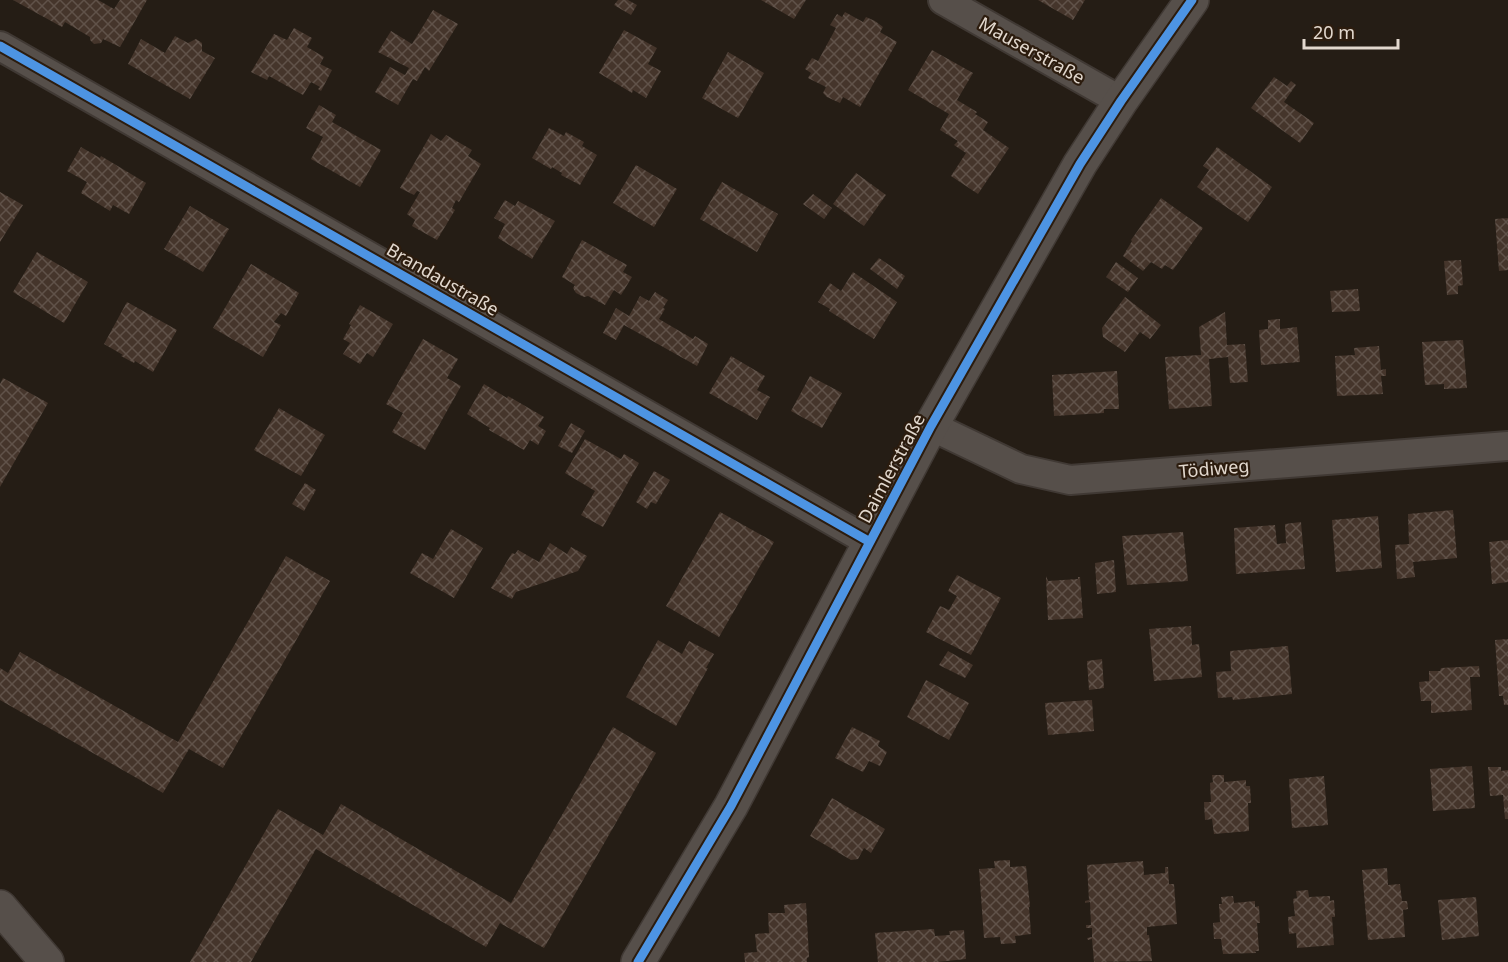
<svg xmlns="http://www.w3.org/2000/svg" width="1508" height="962" font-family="'Noto Sans',sans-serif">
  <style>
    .building { fill: url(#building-cross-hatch) }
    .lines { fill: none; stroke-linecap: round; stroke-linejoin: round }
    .street-casing { stroke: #403934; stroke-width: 32 }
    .secondary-casing { stroke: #403934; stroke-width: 36 }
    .street { stroke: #564f4a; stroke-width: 28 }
    .secondary { stroke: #564f4a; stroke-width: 33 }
    .cycleway-casing { stroke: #2c1c0e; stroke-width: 13 }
    .cycleway { stroke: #4d94e3; stroke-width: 9 }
    .labels { text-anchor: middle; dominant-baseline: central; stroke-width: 4.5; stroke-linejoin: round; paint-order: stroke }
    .street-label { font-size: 18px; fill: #e2d8ce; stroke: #2c1c0e }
  </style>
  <defs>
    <pattern id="building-cross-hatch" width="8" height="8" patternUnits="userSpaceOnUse" patternTransform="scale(1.5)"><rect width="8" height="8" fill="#45352b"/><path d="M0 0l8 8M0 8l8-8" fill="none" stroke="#605249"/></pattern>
  </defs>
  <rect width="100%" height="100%" fill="#251d15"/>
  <path class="building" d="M 13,0 L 98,0 L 114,9 L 120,0 L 147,0 L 120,47 L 103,39 L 101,43 L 94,44 L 90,40 L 90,37 L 65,22 L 62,27 Z
    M 618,0 L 628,0 L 637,5 L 631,15 L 614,5 Z
    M 761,0 L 806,0 L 794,19 Z
    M 1038,0 L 1085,0 L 1073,20 Z
    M 433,10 L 458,24 L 429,71 L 425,67 L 417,81 L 413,79 L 398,105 L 375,92 L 390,67 L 405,75 L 409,68 L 378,52 L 391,31 L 412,44 Z
    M 845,12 L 863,22 L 866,17 L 875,21 L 883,27 L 880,32 L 897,42 L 860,107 L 843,97 L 840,103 L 827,97 L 823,93 L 826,87 L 808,78 L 811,73 L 805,69 L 812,58 L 818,61 L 836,28 L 830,25 L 837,14 L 842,17 Z
    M 294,28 L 312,38 L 307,47 L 324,57 L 320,64 L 332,70 L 321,91 L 318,89 L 320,87 L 311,82 L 303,95 L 269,76 L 267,80 L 251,72 L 274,34 L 287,40 Z
    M 624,30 L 657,48 L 648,64 L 661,71 L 646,98 L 633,90 L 632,93 L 599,73 Z
    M 175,36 L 188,43 L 196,39 L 202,43 L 202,51 L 215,58 L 190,99 L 128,64 L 141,39 L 165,53 Z
    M 932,50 L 973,73 L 957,100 L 977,112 L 975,114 L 988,122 L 983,130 L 1009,148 L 978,194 L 951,176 L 966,153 L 954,145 L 958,141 L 940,130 L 949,114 L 908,90 Z
    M 728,52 L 764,73 L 738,118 L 702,98 Z
    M 1274,77 L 1287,86 L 1291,81 L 1296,85 L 1284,102 L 1314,123 L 1300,143 L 1251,108 Z
    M 319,105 L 336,115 L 332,122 L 381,150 L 360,187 L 311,159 L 323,137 L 306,128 Z
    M 549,128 L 564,136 L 566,132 L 584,142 L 582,146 L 597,155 L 580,185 L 561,175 L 562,173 L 552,167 L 551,169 L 532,158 Z
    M 431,134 L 441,141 L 446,135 L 472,150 L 468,156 L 481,164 L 459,202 L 456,200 L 452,208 L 455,210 L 437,240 L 412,226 L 415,220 L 407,214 L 420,192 L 417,191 L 414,195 L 400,188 Z
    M 81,147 L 100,158 L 101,156 L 146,183 L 129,214 L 113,205 L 110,211 L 81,193 L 87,182 L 67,171 Z
    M 1217,147 L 1272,187 L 1248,222 L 1197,187 L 1209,170 L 1203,166 Z
    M 636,165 L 677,189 L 654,227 L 613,203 Z
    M 856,173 L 886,195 L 864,226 L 833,204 Z
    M 722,182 L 778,214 L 757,252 L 700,219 Z
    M 0,192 L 23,205 L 0,242 Z
    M 813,194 L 832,208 L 824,219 L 803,204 Z
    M 1161,198 L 1203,228 L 1173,270 L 1165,265 L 1162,269 L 1151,262 L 1143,271 L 1123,256 L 1132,241 L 1131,240 Z
    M 505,200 L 515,206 L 518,201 L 555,221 L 532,259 L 498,238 L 505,224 L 494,218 Z
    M 190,206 L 229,229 L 203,272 L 164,249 Z
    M 1508,218 L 1508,270 L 1499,271 L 1495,219 Z
    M 582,240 L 627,265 L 623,272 L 632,277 L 621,295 L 614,290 L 605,305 L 588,296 L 584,297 L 576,293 L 573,288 L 575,285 L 562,277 Z
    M 37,252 L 88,282 L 64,323 L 13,292 Z
    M 879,258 L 905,276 L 897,289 L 870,269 Z
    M 1461,260 L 1463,285 L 1458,286 L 1458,294 L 1447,295 L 1444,261 Z
    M 1116,262 L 1138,278 L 1128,292 L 1106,277 Z
    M 251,264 L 299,293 L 286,316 L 281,313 L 274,322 L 281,325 L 263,357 L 213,328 Z
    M 853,272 L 897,302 L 874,339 L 829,311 L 830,309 L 818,302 L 830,283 L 841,291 Z
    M 1358,289 L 1360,311 L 1332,312 L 1330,291 Z
    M 655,292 L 668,300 L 663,308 L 665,309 L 659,319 L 693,339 L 695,336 L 708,344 L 697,366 L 624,325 L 616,340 L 603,333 L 616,308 L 629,316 L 640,296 L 649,301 Z
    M 1125,297 L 1161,325 L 1150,339 L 1140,332 L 1125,352 L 1103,337 L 1102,328 Z
    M 127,302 L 177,330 L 153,372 L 135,361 L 134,363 L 121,356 L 123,355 L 104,344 Z
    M 360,305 L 393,324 L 373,357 L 367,353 L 360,364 L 343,354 L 350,343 L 343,339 L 351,325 L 349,324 Z
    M 1225,312 L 1227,345 L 1245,344 L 1248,382 L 1230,383 L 1228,357 L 1209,359 L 1212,406 L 1169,409 L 1165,357 L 1201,355 L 1199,327 Z
    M 1280,319 L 1280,329 L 1297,327 L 1300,362 L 1261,365 L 1259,330 L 1268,329 L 1268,320 Z
    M 423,339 L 458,359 L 447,378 L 461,386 L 425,450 L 392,432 L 403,413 L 386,404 Z
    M 1463,340 L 1467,388 L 1444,389 L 1444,384 L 1425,385 L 1422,342 Z
    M 1379,346 L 1381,370 L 1386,369 L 1386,376 L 1381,376 L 1383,394 L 1337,396 L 1335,356 L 1355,355 L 1354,348 Z
    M 731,356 L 765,376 L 757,390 L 770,397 L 757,420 L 709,393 Z
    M 1117,371 L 1119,409 L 1104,409 L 1104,413 L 1054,416 L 1052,375 Z
    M 810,376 L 842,393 L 822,428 L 791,411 Z
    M 3,378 L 48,403 L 0,487 L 0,384 Z
    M 484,384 L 507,398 L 508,396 L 544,417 L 538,426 L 546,431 L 538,445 L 530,440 L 524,450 L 489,430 L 490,428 L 467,414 Z
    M 279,408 L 325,435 L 301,476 L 254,450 Z
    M 571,423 L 585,431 L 572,453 L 558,446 Z
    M 585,439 L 621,459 L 624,454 L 639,463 L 603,527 L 581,515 L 595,491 L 565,473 Z
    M 654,471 L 670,480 L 656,504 L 651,502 L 647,509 L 636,502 Z
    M 305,483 L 316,490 L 304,511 L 292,504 Z
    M 1453,510 L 1457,558 L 1413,562 L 1415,577 L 1397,579 L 1395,545 L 1409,544 L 1408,514 Z
    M 720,512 L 774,542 L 719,637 L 666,606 Z
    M 1378,516 L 1382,568 L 1336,572 L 1332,520 Z
    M 1301,522 L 1305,569 L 1236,574 L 1234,528 L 1275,525 L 1277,544 L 1286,543 L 1285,524 Z
    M 451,529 L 483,548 L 454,598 L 410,573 L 422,553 L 433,559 Z
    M 1183,532 L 1188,581 L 1127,585 L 1122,536 Z
    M 1508,540 L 1508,582 L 1492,584 L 1489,542 Z
    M 550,543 L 567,554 L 571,547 L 587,556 L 578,571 L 516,592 L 512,599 L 491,588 L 512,553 L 515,554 L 518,550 L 539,562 Z
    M 286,556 L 330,581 L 223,768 L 189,749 L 163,793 L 0,700 L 0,668 L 8,673 L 20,652 L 178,742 Z
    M 1114,560 L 1116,592 L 1097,594 L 1095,563 Z
    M 957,575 L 1001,598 L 971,655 L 926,632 L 940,606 L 949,610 L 957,596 L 948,591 Z
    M 1046,576 L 1048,581 L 1078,579 L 1078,577 L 1080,577 L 1083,618 L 1048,620 Z
    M 1191,626 L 1192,645 L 1199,644 L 1202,677 L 1154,681 L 1149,629 Z
    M 1508,639 L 1508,705 L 1504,705 L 1503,696 L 1499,696 L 1495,640 Z
    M 658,640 L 682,654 L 689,641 L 714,654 L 706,668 L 708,668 L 676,726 L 626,697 Z
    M 1288,646 L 1292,694 L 1233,700 L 1232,697 L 1218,698 L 1216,672 L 1231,671 L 1230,651 Z
    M 948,651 L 973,665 L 965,678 L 939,665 Z
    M 1102,659 L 1104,688 L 1089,690 L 1087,661 Z
    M 1479,666 L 1480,677 L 1470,677 L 1472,710 L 1431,713 L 1431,701 L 1421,701 L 1419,682 L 1429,681 L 1429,671 L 1440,671 L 1441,668 Z
    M 926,680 L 969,703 L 949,740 L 907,717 Z
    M 1092,700 L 1094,731 L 1048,735 L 1045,703 Z
    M 613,727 L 656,753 L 544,948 L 500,923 L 486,947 L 316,849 L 251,962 L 190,962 L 278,809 L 323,835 L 341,804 L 511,903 Z
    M 852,727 L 880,741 L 878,746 L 887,752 L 880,766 L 869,761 L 863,772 L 835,758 Z
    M 1472,766 L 1475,808 L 1433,811 L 1430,769 Z
    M 1488,767 L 1501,767 L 1501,771 L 1508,770 L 1508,819 L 1505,819 L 1503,795 L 1490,796 Z
    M 1212,775 L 1224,775 L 1224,782 L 1246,780 L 1246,786 L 1250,786 L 1251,803 L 1248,803 L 1249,831 L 1214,834 L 1212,819 L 1205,820 L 1204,802 L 1211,802 L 1210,783 L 1213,782 Z
    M 1324,776 L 1328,825 L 1292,828 L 1289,779 Z
    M 832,798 L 885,829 L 871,853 L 864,848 L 858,859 L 851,860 L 810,836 Z
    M 1010,860 L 1010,867 L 1026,866 L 1030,907 L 1029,907 L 1031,934 L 1015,936 L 1016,943 L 1001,944 L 1000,937 L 984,938 L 979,869 L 995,868 L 994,861 Z
    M 1143,861 L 1144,875 L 1165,873 L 1165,867 L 1168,867 L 1169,884 L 1174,884 L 1177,924 L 1147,927 L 1147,935 L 1149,935 L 1152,961 L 1094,962 L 1092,939 L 1088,940 L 1087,938 L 1092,937 L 1092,928 L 1086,928 L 1086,925 L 1091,925 L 1090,902 L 1085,903 L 1085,901 L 1089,900 L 1087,865 Z
    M 1387,868 L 1388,885 L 1400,884 L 1402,901 L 1407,901 L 1408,909 L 1403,910 L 1405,937 L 1368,940 L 1362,870 Z
    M 1308,890 L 1309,897 L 1330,896 L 1330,901 L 1334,900 L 1335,917 L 1332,917 L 1334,945 L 1297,948 L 1296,933 L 1289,934 L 1288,917 L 1295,916 L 1293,899 L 1297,898 L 1296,891 Z
    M 1233,896 L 1234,903 L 1255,901 L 1255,907 L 1259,906 L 1260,923 L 1257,923 L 1259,951 L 1255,951 L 1256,953 L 1223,954 L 1221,939 L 1214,939 L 1213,923 L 1220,922 L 1219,904 L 1222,904 L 1221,897 Z
    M 1476,897 L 1479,936 L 1442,940 L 1438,900 Z
    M 806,903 L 809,957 L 807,958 L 807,962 L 745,962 L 744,953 L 757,952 L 755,934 L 769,933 L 768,913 L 785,913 L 784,905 Z
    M 934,929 L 935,936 L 950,935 L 949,931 L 964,930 L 966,959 L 937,962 L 878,962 L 875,933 Z"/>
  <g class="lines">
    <g class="street-casing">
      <path id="street" d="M 943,0 L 1121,101
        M 0,46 L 870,542
        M 931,426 L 1021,469 L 1070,480 L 1508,446"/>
    </g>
    <g class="secondary-casing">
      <path id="secondary" d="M 0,907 L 47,962
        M 638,962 L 731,806 L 931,426 L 1080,164 L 1121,101 L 1192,0"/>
    </g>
    <use href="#street" class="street"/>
    <use href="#secondary" class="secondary"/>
    <g class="cycleway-casing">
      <path id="cycleway" d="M 0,46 L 870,542
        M 638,962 L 731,806 L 931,426 L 1080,164 L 1121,101 L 1192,0"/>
    </g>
    <use href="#cycleway" class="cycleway"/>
  </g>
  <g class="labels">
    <g class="street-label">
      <text transform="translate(1032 50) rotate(29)">Mauserstraße</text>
      <text transform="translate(443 279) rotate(30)">Brandaustraße</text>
      <text transform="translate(891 468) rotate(-62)">Daimlerstraße</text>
      <text transform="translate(1214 468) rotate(-5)">Tödiweg</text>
    </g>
  </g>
  <path d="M1304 39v9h94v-9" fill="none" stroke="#e2d8ce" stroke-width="3"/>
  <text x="1313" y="39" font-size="18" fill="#e2d8ce" stroke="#2c1c0e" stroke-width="4.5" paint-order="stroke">20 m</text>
</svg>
